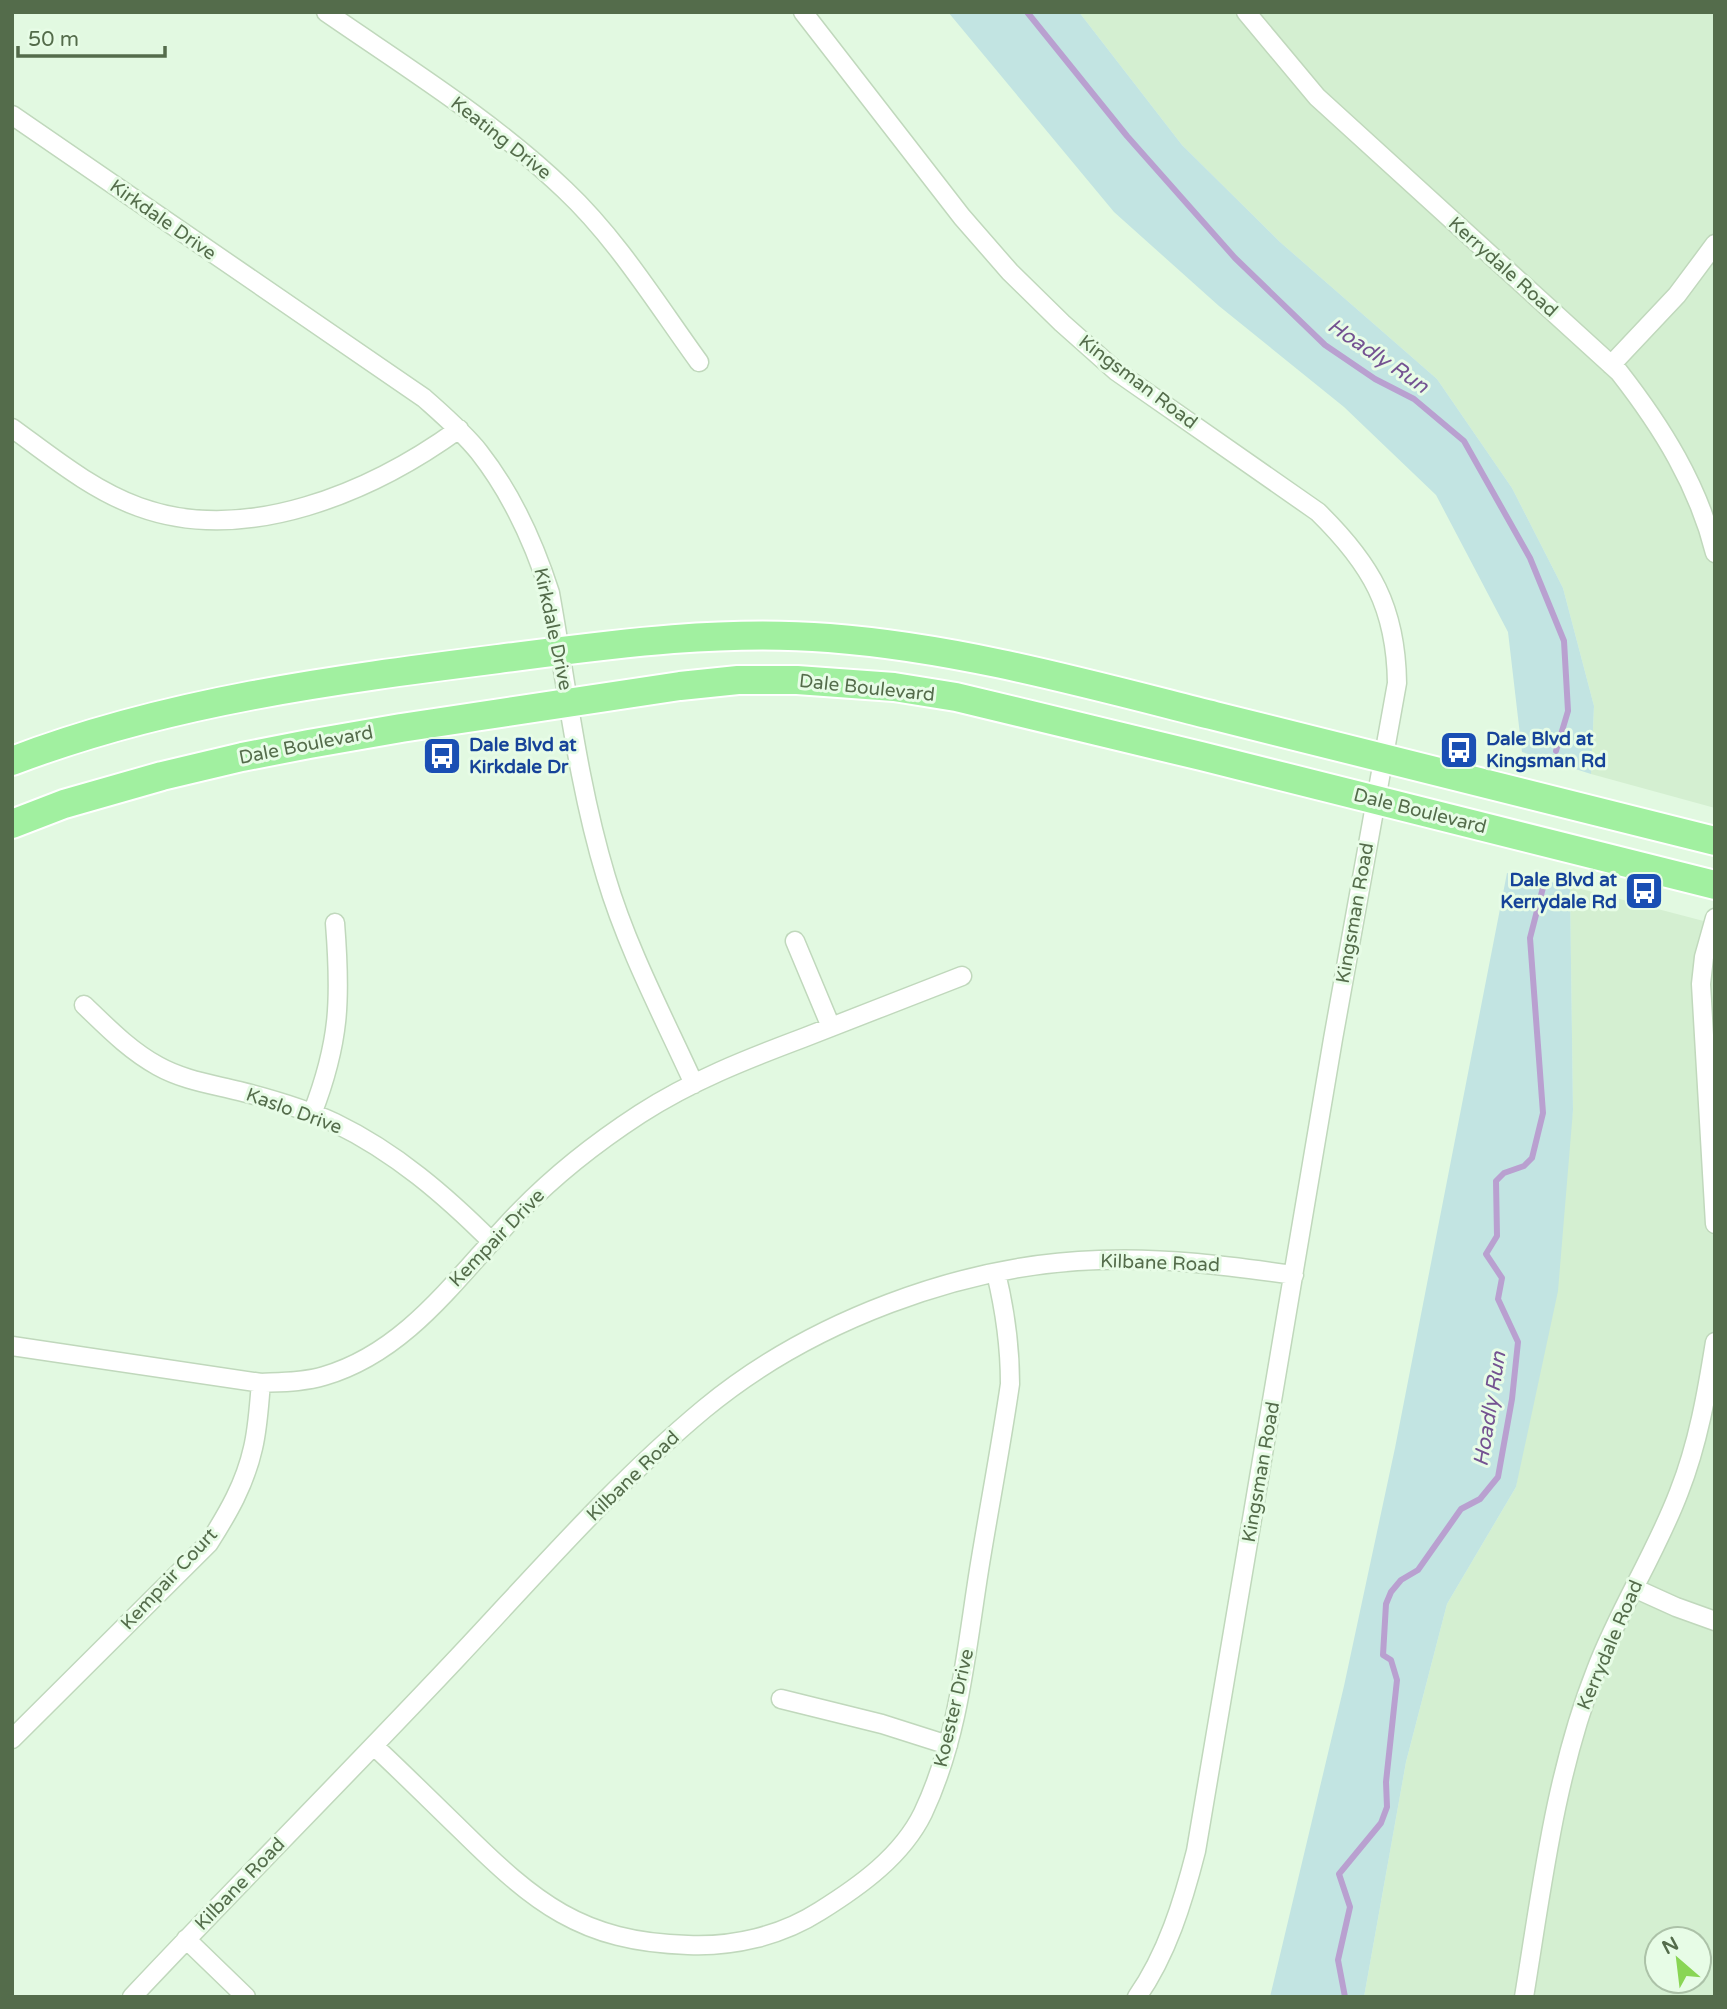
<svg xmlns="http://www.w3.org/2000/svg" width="1727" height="2009" font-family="'Varela Round',sans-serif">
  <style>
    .residential { fill: #d4efd1; fill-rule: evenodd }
    .green { fill: #c2e4e2 }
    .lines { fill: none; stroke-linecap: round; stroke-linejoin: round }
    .stream { stroke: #b9a0d0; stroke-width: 6 }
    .minor-casing { stroke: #c0d8bc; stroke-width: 21 }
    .primary-casing { stroke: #fff; stroke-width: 32 }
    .minor { stroke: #fff; stroke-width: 18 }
    .primary { stroke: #a1f0a0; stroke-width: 28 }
    .labels { text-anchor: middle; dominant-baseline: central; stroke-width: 6; stroke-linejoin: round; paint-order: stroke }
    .street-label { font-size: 19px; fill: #546c4b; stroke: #e7fce6 }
    .transit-label { font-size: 19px; font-weight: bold; fill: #164399; stroke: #e7fce6; text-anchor: start }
    .water-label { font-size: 21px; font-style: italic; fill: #745291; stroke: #e7fce6 }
  </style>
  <rect width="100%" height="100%" fill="#e2f9e1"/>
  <path class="residential" d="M 1079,12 L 1715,12 L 1715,808 L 1591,774 L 1594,706 L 1563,588 L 1512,488 L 1437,379 L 1280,242 L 1182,145 Z
    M 1570,886 L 1715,924 L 1715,1997 L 1364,1997 L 1406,1762 L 1447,1604 L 1516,1487 L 1573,1110 ZM 1657,1939 L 1699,1939 L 1699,1981 L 1657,1981 Z"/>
  <path class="green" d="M 948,12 L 1079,12 L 1182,145 L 1280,242 L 1437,379 L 1512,488 L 1563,588 L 1594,706 L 1591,774 L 1522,752 L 1508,632 L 1436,495 L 1344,407 L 1219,306 L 1114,212 Z
    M 1507,873 L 1570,886 L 1573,1110 L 1558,1291 L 1516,1487 L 1447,1604 L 1406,1762 L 1364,1997 L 1270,1997 L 1344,1686 L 1395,1448 Z"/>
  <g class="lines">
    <path class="stream" d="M 1027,12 L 1127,136 L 1235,258 L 1325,345 L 1375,379 L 1414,399 L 1464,441 L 1530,558 L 1564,641 L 1568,711 L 1556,751
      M 1345,1997 L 1338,1960 L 1350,1907 L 1339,1874 L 1381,1823 L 1387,1807 L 1386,1782 L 1397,1680 L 1391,1660 L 1383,1655 L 1386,1604 L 1391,1592 L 1401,1580 L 1418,1570 L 1461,1509 L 1480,1499 L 1498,1477 L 1512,1399 L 1518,1342 L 1498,1299 L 1502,1278 L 1486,1254 L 1497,1236 L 1496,1181 L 1504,1173 L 1524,1166 L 1532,1158 L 1543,1113 L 1530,938 L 1546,876"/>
    <g class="minor-casing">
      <path id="minor" d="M 326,12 C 407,68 493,121 565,190 C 617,239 657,304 699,362
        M 803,12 L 962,217 L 1010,272 L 1062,323 L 1116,371 L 1318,512 C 1371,564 1396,607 1397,683 L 1333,1039 L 1196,1851 C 1183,1902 1167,1954 1137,1997
        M 1246,12 L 1317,97 L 1619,372 C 1662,427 1698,485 1715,553
        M 12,115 L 424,398 C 443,415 463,432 479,452 C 512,494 534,543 550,593 C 567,687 578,785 606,877 C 627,948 663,1016 694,1084
        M 1611,365 L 1677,295 L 1715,244
        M 12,428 C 52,457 92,490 139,507 C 246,546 372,492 459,429
        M 1715,918 L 1704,957 L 1701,984 L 1715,1224
        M 795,941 L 831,1027
        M 84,1005 C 107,1027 129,1050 158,1066 C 183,1080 211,1084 239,1091 C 271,1099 305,1109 335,1123 C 395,1152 445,1195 492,1242
        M 312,1114 C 340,1042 341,999 335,923
        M 12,1346 L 261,1383 C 282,1382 304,1382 324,1376 C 410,1351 460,1272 520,1211 C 556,1174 597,1142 640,1114 C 691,1081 747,1059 803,1038 C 856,1017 909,997 962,976
        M 1634,1588 L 1676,1607 L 1715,1621
        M 781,1699 L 882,1724 L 948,1745
        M 12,1739 L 209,1543 C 228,1513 245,1484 253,1448 C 258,1427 259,1404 261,1383
        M 374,1746 C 404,1774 433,1803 462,1831 C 534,1902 581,1942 688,1945 C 733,1947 781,1936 820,1911 C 860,1886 902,1856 923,1813 C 959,1737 966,1652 979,1570 C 989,1508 1001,1446 1010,1384 C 1010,1345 1005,1310 996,1273
        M 186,1939 L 246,1997
        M 132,1997 C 240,1882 351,1771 459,1656 C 538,1572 615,1483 704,1409 C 809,1322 962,1264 1099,1260 C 1164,1257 1229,1266 1294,1275
        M 1524,1997 C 1542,1887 1555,1774 1596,1670 C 1619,1609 1656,1553 1679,1492 C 1698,1444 1707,1392 1715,1342"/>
    </g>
    <g class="primary-casing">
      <path id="primary" d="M 12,761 C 169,701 333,680 498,659 C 607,645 720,629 829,638 C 960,648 1088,684 1215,716 C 1381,757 1548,799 1715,841
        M 12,824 L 64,804 L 162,776 L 242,757 L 309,744 L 401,728 L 680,686 L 738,680 L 797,680 L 894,687 L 956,697 L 1201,756 L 1715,885"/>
    </g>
    <use href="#minor" class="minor"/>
    <use href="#primary" class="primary"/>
  </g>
  <defs>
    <g id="bus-square" transform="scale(2.0125)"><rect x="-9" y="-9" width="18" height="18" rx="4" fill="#1a4fb4" stroke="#e7fce6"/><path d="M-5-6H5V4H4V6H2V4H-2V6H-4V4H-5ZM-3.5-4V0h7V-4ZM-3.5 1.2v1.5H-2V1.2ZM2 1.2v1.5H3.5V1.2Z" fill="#fff"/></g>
  </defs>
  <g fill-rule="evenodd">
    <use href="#bus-square" x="1459" y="750"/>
    <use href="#bus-square" x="442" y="756"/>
    <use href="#bus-square" x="1644" y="891"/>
  </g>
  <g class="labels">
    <g class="street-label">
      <text transform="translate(501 138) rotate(38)">Keating Drive</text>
      <text transform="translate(163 220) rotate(35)">Kirkdale Drive</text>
      <text transform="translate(1503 267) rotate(42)">Kerrydale Road</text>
      <text transform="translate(1138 382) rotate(37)">Kingsman Road</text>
      <text transform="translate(553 629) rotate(78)">Kirkdale Drive</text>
      <text transform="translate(867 688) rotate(6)">Dale Boulevard</text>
      <text transform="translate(306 745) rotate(-11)">Dale Boulevard</text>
      <text transform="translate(1420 811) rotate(14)">Dale Boulevard</text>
      <text transform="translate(1355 913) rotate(-80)">Kingsman Road</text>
      <text transform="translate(294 1111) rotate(20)">Kaslo Drive</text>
      <text transform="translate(497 1238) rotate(-46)">Kempair Drive</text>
      <text transform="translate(1160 1263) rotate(2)">Kilbane Road</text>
      <text transform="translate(1261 1472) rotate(-80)">Kingsman Road</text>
      <text transform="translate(633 1476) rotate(-44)">Kilbane Road</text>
      <text transform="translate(169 1579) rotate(-47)">Kempair Court</text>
      <text transform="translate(1610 1645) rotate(-67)">Kerrydale Road</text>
      <text transform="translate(954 1708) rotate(-77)">Koester Drive</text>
      <text transform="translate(240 1884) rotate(-46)">Kilbane Road</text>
    </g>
    <g class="transit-label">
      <text x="1486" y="739">Dale Blvd at<tspan x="1486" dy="22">Kingsman Rd</tspan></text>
      <text x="469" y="745">Dale Blvd at<tspan x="469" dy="22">Kirkdale Dr</tspan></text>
      <text x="1617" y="880" text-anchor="end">Dale Blvd at<tspan x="1617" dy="22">Kerrydale Rd</tspan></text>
    </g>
    <g class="water-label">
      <text transform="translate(1378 356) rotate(34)">Hoadly Run</text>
      <text transform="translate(1490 1409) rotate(-81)">Hoadly Run</text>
    </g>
  </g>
  <rect width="1727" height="2009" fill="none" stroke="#546c4b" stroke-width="28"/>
  <g transform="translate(1678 1960) rotate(332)"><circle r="33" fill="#e7fce6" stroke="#acc2a8" stroke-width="2"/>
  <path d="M0-5L12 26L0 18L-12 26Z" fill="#89d554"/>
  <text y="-10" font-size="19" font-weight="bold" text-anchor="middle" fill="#546c4b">N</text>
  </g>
  <path d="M18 46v10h147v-10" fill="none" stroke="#546c4b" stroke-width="3.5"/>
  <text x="28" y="46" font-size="21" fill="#546c4b" stroke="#e7fce6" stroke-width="5" paint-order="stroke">50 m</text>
</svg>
